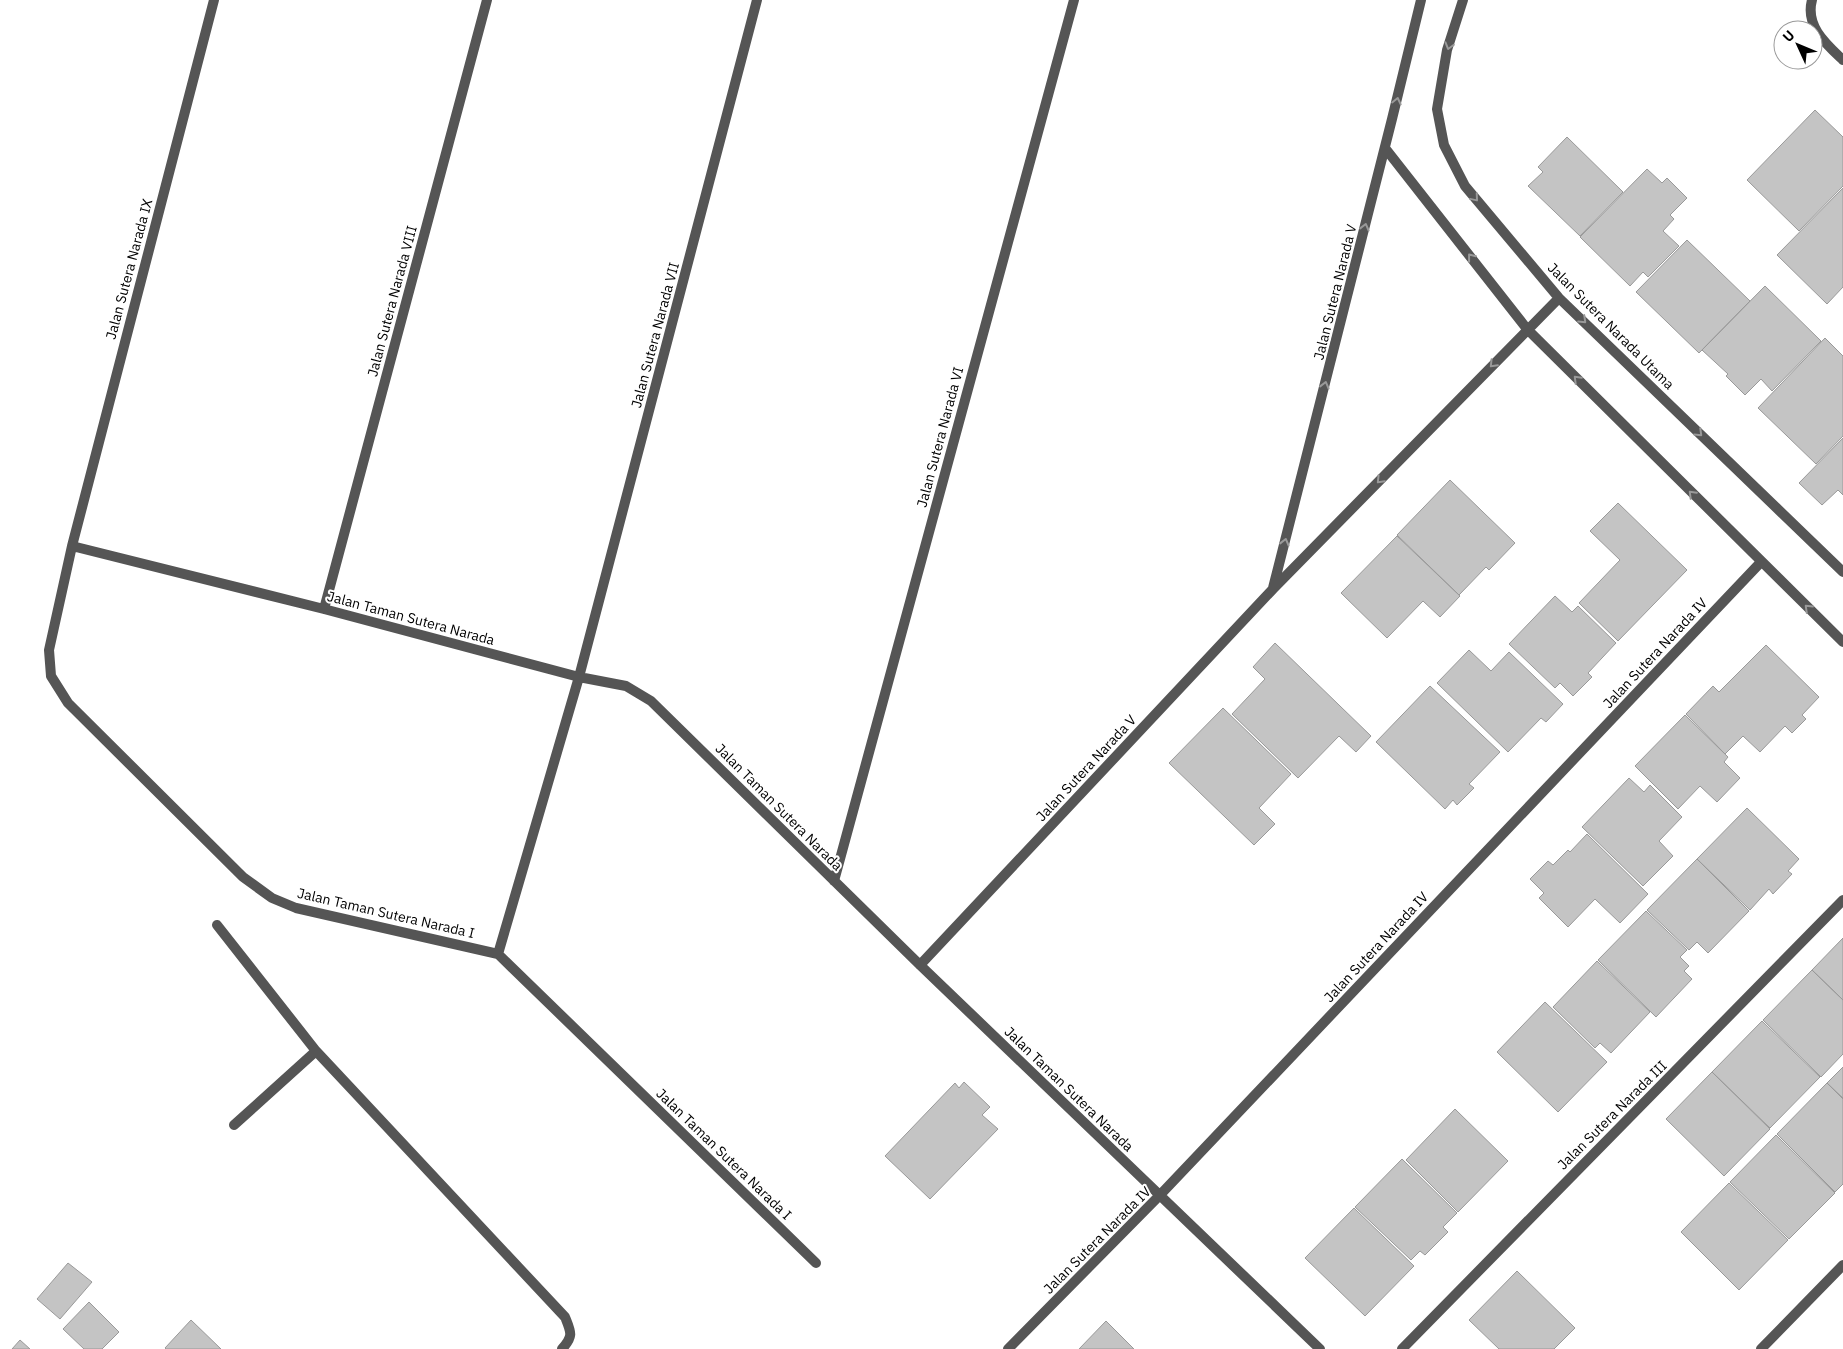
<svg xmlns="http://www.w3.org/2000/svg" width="1843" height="1349" font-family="'IBM Plex Sans',sans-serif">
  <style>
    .building { fill: #c4c4c4; stroke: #999 }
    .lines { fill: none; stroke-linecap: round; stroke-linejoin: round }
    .street { stroke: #555; stroke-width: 10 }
    .oneway { stroke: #999 }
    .labels { text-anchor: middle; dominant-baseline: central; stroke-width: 4; stroke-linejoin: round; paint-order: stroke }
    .street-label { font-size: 14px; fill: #000; stroke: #fff }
  </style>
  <rect width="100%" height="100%" fill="#fff"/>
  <path class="building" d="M 1815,110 L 1843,137 L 1843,186 L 1799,231 L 1747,180 Z
    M 1567,137 L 1623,192 L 1580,236 L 1528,186 L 1543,172 L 1538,167 Z
    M 1647,169 L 1662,183 L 1667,178 L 1687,198 L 1670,215 L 1674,219 L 1663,231 L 1679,246 L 1648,277 L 1643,272 L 1630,286 L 1580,237 Z
    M 1843,188 L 1843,287 L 1827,304 L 1777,255 Z
    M 1687,240 L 1750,301 L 1699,353 L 1636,292 Z
    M 1765,286 L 1821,341 L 1772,391 L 1761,379 L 1745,395 L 1726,376 L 1728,374 L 1702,350 Z
    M 1825,338 L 1843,356 L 1843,436 L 1816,464 L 1758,408 Z
    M 1843,438 L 1843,495 L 1838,490 L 1822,505 L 1799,483 Z
    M 1450,480 L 1515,543 L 1489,570 L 1486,567 L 1459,595 L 1397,535 Z
    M 1618,503 L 1687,570 L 1618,641 L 1579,603 L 1620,560 L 1590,531 Z
    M 1397,536 L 1460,596 L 1440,617 L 1423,601 L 1387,638 L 1341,593 Z
    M 1555,596 L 1572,612 L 1578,606 L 1616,643 L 1588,673 L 1592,677 L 1573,696 L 1560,683 L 1555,688 L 1509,644 Z
    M 1275,643 L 1371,736 L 1356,752 L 1339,736 L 1298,778 L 1232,714 L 1265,679 L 1253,667 Z
    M 1766,645 L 1819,697 L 1802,715 L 1806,719 L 1792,733 L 1785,726 L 1760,752 L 1743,736 L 1725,754 L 1686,714 L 1713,686 L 1719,692 Z
    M 1469,650 L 1491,671 L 1509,652 L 1563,704 L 1546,722 L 1541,718 L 1508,752 L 1437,683 Z
    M 1430,686 L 1500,752 L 1469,784 L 1474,788 L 1457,805 L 1453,800 L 1445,809 L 1376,742 Z
    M 1223,708 L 1291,774 L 1259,808 L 1275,824 L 1254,845 L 1169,763 Z
    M 1685,715 L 1728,757 L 1724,762 L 1740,778 L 1717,802 L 1700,786 L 1678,809 L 1635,766 Z
    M 1629,778 L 1644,792 L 1650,785 L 1682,817 L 1659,841 L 1673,856 L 1643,886 L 1582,827 Z
    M 1747,808 L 1799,859 L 1788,871 L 1792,874 L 1773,894 L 1769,889 L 1750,910 L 1697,859 Z
    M 1587,834 L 1648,894 L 1620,923 L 1595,899 L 1568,927 L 1539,898 L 1544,893 L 1530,879 L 1548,861 L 1553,865 L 1568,850 L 1570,852 Z
    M 1697,859 L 1749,911 L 1708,953 L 1697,942 L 1689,950 L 1647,910 Z
    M 1646,911 L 1687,950 L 1680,957 L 1689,966 L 1684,971 L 1692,979 L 1656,1017 L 1598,960 Z
    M 1843,938 L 1843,1000 L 1812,970 Z
    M 1597,961 L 1650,1012 L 1611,1053 L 1600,1043 L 1595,1048 L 1553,1007 Z
    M 1812,970 L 1843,1000 L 1843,1054 L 1821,1077 L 1763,1020 Z
    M 1545,1002 L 1607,1062 L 1558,1112 L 1497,1052 Z
    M 1762,1021 L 1820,1077 L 1770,1128 L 1712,1072 Z
    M 1843,1067 L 1843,1098 L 1827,1083 Z
    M 1712,1072 L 1770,1129 L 1724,1176 L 1666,1119 Z
    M 964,1082 L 990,1107 L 982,1115 L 998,1129 L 930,1199 L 885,1156 L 955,1083 L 959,1088 Z
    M 1827,1083 L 1843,1099 L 1843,1184 L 1835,1192 L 1777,1134 Z
    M 1455,1109 L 1508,1161 L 1458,1212 L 1406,1160 Z
    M 1776,1135 L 1835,1193 L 1789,1239 L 1730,1182 Z
    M 1402,1159 L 1457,1213 L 1443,1227 L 1448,1232 L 1425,1255 L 1420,1251 L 1411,1260 L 1355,1207 Z
    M 1729,1183 L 1788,1240 L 1739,1290 L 1681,1232 Z
    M 1354,1208 L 1414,1266 L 1365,1316 L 1305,1258 Z
    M 68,1263 L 92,1282 L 60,1319 L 37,1299 Z
    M 1517,1271 L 1575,1328 L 1554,1349 L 1499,1349 L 1469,1320 Z
    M 89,1302 L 119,1332 L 102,1349 L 84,1349 L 63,1329 Z
    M 191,1320 L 221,1349 L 166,1349 L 165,1348 Z
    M 1106,1321 L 1134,1349 L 1079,1349 Z
    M 20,1340 L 30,1349 L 12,1349 Z"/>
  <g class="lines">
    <path class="street" d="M 214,0 L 72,546 L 49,650 L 51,676 L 68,703 L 243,877 L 272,898 L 296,908 L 498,954 L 816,1263
      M 1463,0 L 1447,50 L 1437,109 L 1444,145 L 1465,186 L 1559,298 L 1843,572
      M 1812,0 C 1805,26 1826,44 1843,60
      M 1385,148 L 1527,329 L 1843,642
      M 72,546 L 324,609 L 579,677 L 626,686 L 651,701 L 920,965 L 1320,1349
      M 1273,588 L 1392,119 L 1421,0
      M 324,609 L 487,0
      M 834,881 L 1074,0
      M 217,925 L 316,1051 L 565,1317 C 571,1332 574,1336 562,1349
      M 498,954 L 579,677 L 757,0
      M 920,965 L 1273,589 L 1559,298
      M 234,1125 L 316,1051
      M 1008,1349 L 1160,1195 L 1761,562
      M 1402,1349 L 1843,900
      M 1761,1349 L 1843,1265"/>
  </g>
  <defs><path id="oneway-chevron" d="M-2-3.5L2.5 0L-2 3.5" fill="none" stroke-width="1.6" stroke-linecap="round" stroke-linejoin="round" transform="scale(1.25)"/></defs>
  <g class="oneway">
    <use href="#oneway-chevron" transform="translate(1449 46) rotate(106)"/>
    <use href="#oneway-chevron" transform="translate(1397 101) rotate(-77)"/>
    <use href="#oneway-chevron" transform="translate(1475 198) rotate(50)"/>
    <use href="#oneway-chevron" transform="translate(1365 227) rotate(-76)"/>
    <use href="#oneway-chevron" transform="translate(1471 257) rotate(-128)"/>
    <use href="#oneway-chevron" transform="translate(1583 320) rotate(44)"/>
    <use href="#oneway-chevron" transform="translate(1493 364) rotate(134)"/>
    <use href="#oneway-chevron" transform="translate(1577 379) rotate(-135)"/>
    <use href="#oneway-chevron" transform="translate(1325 385) rotate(-76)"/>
    <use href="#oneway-chevron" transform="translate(1699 433) rotate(44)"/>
    <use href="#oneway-chevron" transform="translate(1380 480) rotate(134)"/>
    <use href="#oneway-chevron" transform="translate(1692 494) rotate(-135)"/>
    <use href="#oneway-chevron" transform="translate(1285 542) rotate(-76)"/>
    <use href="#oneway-chevron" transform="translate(1808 608) rotate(-136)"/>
  </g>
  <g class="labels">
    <g class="street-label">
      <text transform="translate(129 269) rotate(-75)">Jalan Sutera Narada IX</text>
      <text transform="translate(1335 292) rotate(-76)">Jalan Sutera Narada V</text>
      <text transform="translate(392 301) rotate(-75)">Jalan Sutera Narada VIII</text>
      <text transform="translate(1611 326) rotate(45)">Jalan Sutera Narada Utama</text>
      <text transform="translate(655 335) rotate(-75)">Jalan Sutera Narada VII</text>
      <text transform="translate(940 437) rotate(-75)">Jalan Sutera Narada VI</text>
      <text transform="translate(411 618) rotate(15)">Jalan Taman Sutera Narada</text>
      <text transform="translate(1655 653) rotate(-47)">Jalan Sutera Narada IV</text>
      <text transform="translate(1086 768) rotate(-47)">Jalan Sutera Narada V</text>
      <text transform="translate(779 807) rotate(45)">Jalan Taman Sutera Narada</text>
      <text transform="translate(386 913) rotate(13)">Jalan Taman Sutera Narada I</text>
      <text transform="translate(1376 947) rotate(-47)">Jalan Sutera Narada IV</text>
      <text transform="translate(1069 1089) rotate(44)">Jalan Taman Sutera Narada</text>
      <text transform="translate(1612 1115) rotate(-45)">Jalan Sutera Narada III</text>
      <text transform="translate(724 1154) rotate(44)">Jalan Taman Sutera Narada I</text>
      <text transform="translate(1097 1240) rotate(-45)">Jalan Sutera Narada IV</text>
    </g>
  </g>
  <g transform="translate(1798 45) rotate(314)"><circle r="24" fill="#ffffff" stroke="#999999"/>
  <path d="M0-4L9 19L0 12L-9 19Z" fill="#000000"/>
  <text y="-8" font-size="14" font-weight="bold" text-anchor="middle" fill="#000000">U</text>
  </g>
</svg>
